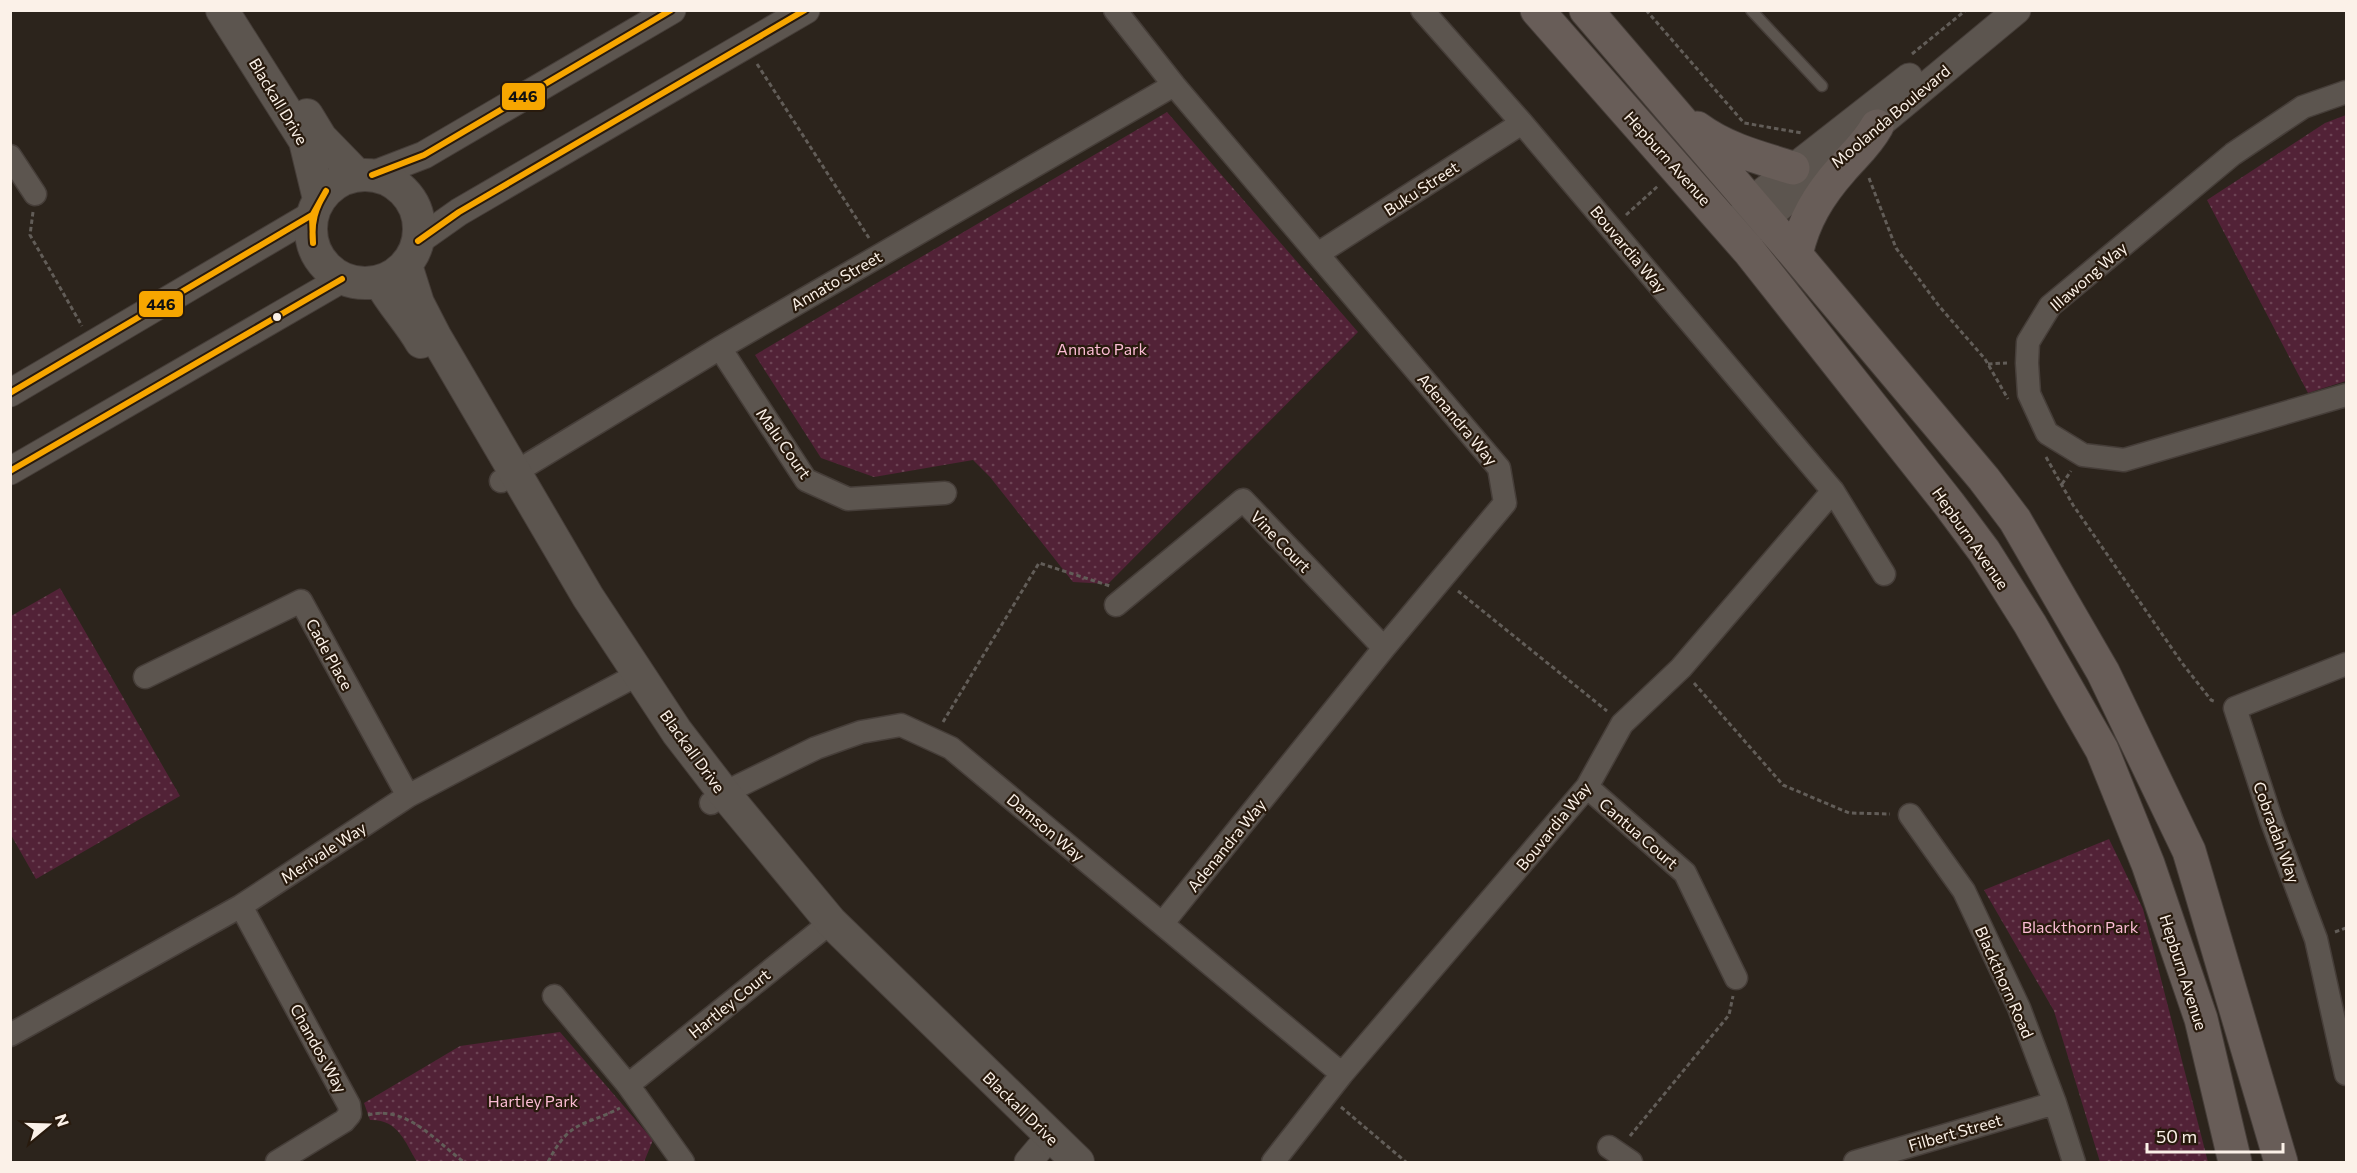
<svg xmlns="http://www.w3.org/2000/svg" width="2357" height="1173" font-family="Commissioner,sans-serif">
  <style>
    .grass { fill: url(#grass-dots) }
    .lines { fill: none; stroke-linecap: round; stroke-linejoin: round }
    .service-casing { stroke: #463e39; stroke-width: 13 }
    .minor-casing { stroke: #463e39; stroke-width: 25 }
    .tertiary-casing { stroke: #463e39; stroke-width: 29 }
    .secondary-casing { stroke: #463e39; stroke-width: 34 }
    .primary-casing { stroke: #463e39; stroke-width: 35 }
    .path { stroke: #625d58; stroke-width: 3; stroke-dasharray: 4.5 3; stroke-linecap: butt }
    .service { stroke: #5c554f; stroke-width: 10 }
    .minor { stroke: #5c554f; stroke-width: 22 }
    .tertiary { stroke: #5c554f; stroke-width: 27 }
    .secondary { stroke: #5c554f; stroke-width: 32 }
    .primary { stroke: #685d58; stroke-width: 33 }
    .bus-1-casing { stroke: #281a0d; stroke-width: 10 }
    .bus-1 { stroke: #f7a600; stroke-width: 6 }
    .bus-dot { fill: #fbf1e8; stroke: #281a0d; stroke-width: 2 }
    .labels { text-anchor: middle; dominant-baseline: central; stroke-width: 4.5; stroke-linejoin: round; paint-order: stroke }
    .street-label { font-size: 16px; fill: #fbf1e8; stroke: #281a0d }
    .park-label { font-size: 16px; fill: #fbbcd4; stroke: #281a0d }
    .line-badge { stroke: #281a0d; stroke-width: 2 }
    .pale-badge-label { font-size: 16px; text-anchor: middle; font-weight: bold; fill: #111 }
  </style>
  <defs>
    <pattern id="grass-dots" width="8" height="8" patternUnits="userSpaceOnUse" patternTransform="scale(1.5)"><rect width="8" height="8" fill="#522237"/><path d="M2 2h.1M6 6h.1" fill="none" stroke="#6c4354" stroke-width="1.8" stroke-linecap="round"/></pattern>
  </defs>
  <rect width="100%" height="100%" fill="#2c241c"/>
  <path class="grass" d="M 1167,112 L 1358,332 L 1108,584 L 1073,582 L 990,477 L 973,460 L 874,477 L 821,458 L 755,355 Z
    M 2346,115 L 2346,381 L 2308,393 L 2207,200 L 2325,123 Z
    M 60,588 L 180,796 L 36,879 L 11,835 L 11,616 Z
    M 2109,839 L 2143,909 L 2208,1162 L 2100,1162 L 2054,1011 L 1984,890 Z
    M 560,1032 L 653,1140 L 644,1162 L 417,1162 C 405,1142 398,1119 370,1120 L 364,1103 L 460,1046 Z"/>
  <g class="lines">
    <g class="service-casing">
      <path id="service" d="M 1751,10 L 1822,86"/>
    </g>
    <g class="minor-casing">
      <path id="minor" d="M 1115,10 L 1174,85 L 1499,468 L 1505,503 L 1384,648 L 1162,924
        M 2346,92 L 2303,107 L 2233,154 L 2050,306 L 2028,342 L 2027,363 L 2029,394 L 2047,433 L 2083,455 L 2124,460 L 2346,395
        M 10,156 L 35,194
        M 1319,253 L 1522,123
        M 720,348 L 806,480 L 848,499 L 945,493
        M 501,481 L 720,348 L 1174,85
        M 1833,491 L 1884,574
        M 1116,605 L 1243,500 L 1384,648
        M 2346,664 L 2235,708 L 2271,819 L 2316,939 L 2346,1074
        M 145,677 L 301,601 L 408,796
        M 1587,787 L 1685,873 L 1736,978
        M 711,803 L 724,793 L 816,748 L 861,732 L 901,725 L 951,748 L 1342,1074
        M 1910,815 L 1964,891 L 2019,1008 L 2055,1103 L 2074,1162
        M 241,906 L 349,1105 L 350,1114 L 344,1121 L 277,1162
        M 554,996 L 628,1085 L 683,1162
        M 10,1035 L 241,906 L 408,796 L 639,674
        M 628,1085 L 831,922
        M 1609,1147 L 1631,1162
        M 1273,1162 L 1342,1074 L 1587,787 L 1622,724 L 1681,668 L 1833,491 L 1522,123 L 1422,10
        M 1855,1162 L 2055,1103"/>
    </g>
    <g class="tertiary-casing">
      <path id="tertiary" d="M 372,175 L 424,155 L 672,10
        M 1743,213 L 1774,212 L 2017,10
        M 1756,227 L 1762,192 L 1909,77
        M 418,241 L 459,212 L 806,10
        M 10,393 L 312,215
        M 10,471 L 342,279
        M 1028,1162 L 1050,1136"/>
    </g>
    <g class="secondary-casing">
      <path id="secondary" d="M 222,10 L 305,141 L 319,199
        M 307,115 L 321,138 L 357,175
        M311 229a54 54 0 1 1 108 0a54 54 0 1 1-108 0Z
        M 406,265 L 418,303 L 435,336 L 588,597 L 677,732 L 724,793 L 831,922 L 1078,1162
        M 380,282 C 392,304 409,321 421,342"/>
    </g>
    <g class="primary-casing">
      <path id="primary" d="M 1537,10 L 1749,251 L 1949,504 L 1984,551 L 2030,624 L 2102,750 L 2148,864 L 2201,1019 L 2235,1162
        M 1586,10 L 1796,255 L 1984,479 L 2015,520 L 2103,672 L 2189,851 L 2281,1162
        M 1697,128 C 1725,149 1760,158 1793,168
        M 1796,255 C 1803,221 1819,195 1842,169 C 1855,154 1867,144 1877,126"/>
    </g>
    <path class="path" d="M 1646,10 L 1744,123 L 1802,133
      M 1912,54 L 1966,10
      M 757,64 L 869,238
      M 1869,178 L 1896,248 L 1939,306 L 1985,359 L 2008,399
      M 33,212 L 30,235 L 82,326
      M 1626,215 L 1659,185
      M 1988,364 L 2007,363
      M 2046,457 L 2073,505 L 2182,663 L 2211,700 L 2216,702
      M 2062,484 L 2071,471
      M 1458,591 L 1607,711
      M 1694,683 L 1783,785 L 1849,813 L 1890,814
      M 943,722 L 1039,563 L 1110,586
      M 2335,932 L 2346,928
      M 1341,1107 L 1406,1162
      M 368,1115 C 407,1105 435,1141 464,1162
      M 1630,1136 L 1729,1015 L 1733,996
      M 548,1162 C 570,1119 583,1127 620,1108"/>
    <use href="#service" class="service"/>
    <use href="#minor" class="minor"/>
    <use href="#tertiary" class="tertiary"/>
    <use href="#secondary" class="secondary"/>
    <use href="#primary" class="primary"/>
    <g class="bus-1-casing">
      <path id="bus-1" d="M 372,175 L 424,155 L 671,10
        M 418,241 L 459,212 L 805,10
        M 313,243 L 312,216 L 326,191
        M 313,243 C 311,222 315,209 326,191
        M 10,393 L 312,215
        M 10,471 L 342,279"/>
    </g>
    <use href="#bus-1" class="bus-1"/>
  </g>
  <circle class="bus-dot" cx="277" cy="317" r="5"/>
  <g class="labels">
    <g class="street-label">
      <text transform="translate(279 101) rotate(59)">Blackall Drive</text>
      <text transform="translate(1890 116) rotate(-40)">Moolanda Boulevard</text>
      <text transform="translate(1668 158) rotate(48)">Hepburn Avenue</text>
      <text transform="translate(1421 188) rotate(-33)">Buku Street</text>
      <text transform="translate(1629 249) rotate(50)">Bouvardia Way</text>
      <text transform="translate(2088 276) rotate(-41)">Illawong Way</text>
      <text transform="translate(836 280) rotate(-30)">Annato Street</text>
      <text transform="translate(1458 419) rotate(50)">Adenandra Way</text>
      <text transform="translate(784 443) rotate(55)">Malu Court</text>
      <text transform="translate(1971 538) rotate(55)">Hepburn Avenue</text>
      <text transform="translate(1281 541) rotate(46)">Vine Court</text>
      <text transform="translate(330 654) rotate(61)">Cade Place</text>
      <text transform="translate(693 751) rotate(54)">Blackall Drive</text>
      <text transform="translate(1553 826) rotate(-51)">Bouvardia Way</text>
      <text transform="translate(1046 827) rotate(40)">Damson Way</text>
      <text transform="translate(2277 832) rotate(70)">Cobradah Way</text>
      <text transform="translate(1639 833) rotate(41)">Cantua Court</text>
      <text transform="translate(1226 845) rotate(-51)">Adenandra Way</text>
      <text transform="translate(323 852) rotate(-33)">Merivale Way</text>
      <text transform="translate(2184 972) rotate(72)">Hepburn Avenue</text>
      <text transform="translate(2005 982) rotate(66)">Blackthorn Road</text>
      <text transform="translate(729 1003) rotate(-39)">Hartley Court</text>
      <text transform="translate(319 1048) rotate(61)">Chandos Way</text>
      <text transform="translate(1021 1108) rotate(44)">Blackall Drive</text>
      <text transform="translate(1955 1132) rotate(-16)">Filbert Street</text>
    </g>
    <g class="park-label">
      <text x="1102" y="348">Annato Park</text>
      <text x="2080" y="926">Blackthorn Park</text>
      <text x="533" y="1100">Hartley Park</text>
    </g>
  </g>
  <g class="line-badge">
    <rect x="501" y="82" width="45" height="29" rx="6" fill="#f7a600"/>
    <rect x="138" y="290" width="46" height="28" rx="6" fill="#f7a600"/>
  </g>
  <g class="pale-badge-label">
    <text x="523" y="102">446</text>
    <text x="161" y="310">446</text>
  </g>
  <rect width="2357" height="1173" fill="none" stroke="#fbf1e8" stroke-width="24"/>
  <g transform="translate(48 1125) rotate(71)" stroke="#281a0d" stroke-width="4.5" paint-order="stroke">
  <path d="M0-4.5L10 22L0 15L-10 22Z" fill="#fbf1e8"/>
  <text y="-9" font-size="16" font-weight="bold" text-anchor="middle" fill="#fbf1e8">N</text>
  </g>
  <path d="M2147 1143v9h136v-9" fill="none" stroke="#fbf1e8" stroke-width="3"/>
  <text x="2156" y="1143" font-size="18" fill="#fbf1e8" stroke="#281a0d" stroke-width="4.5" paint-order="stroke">50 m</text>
</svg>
